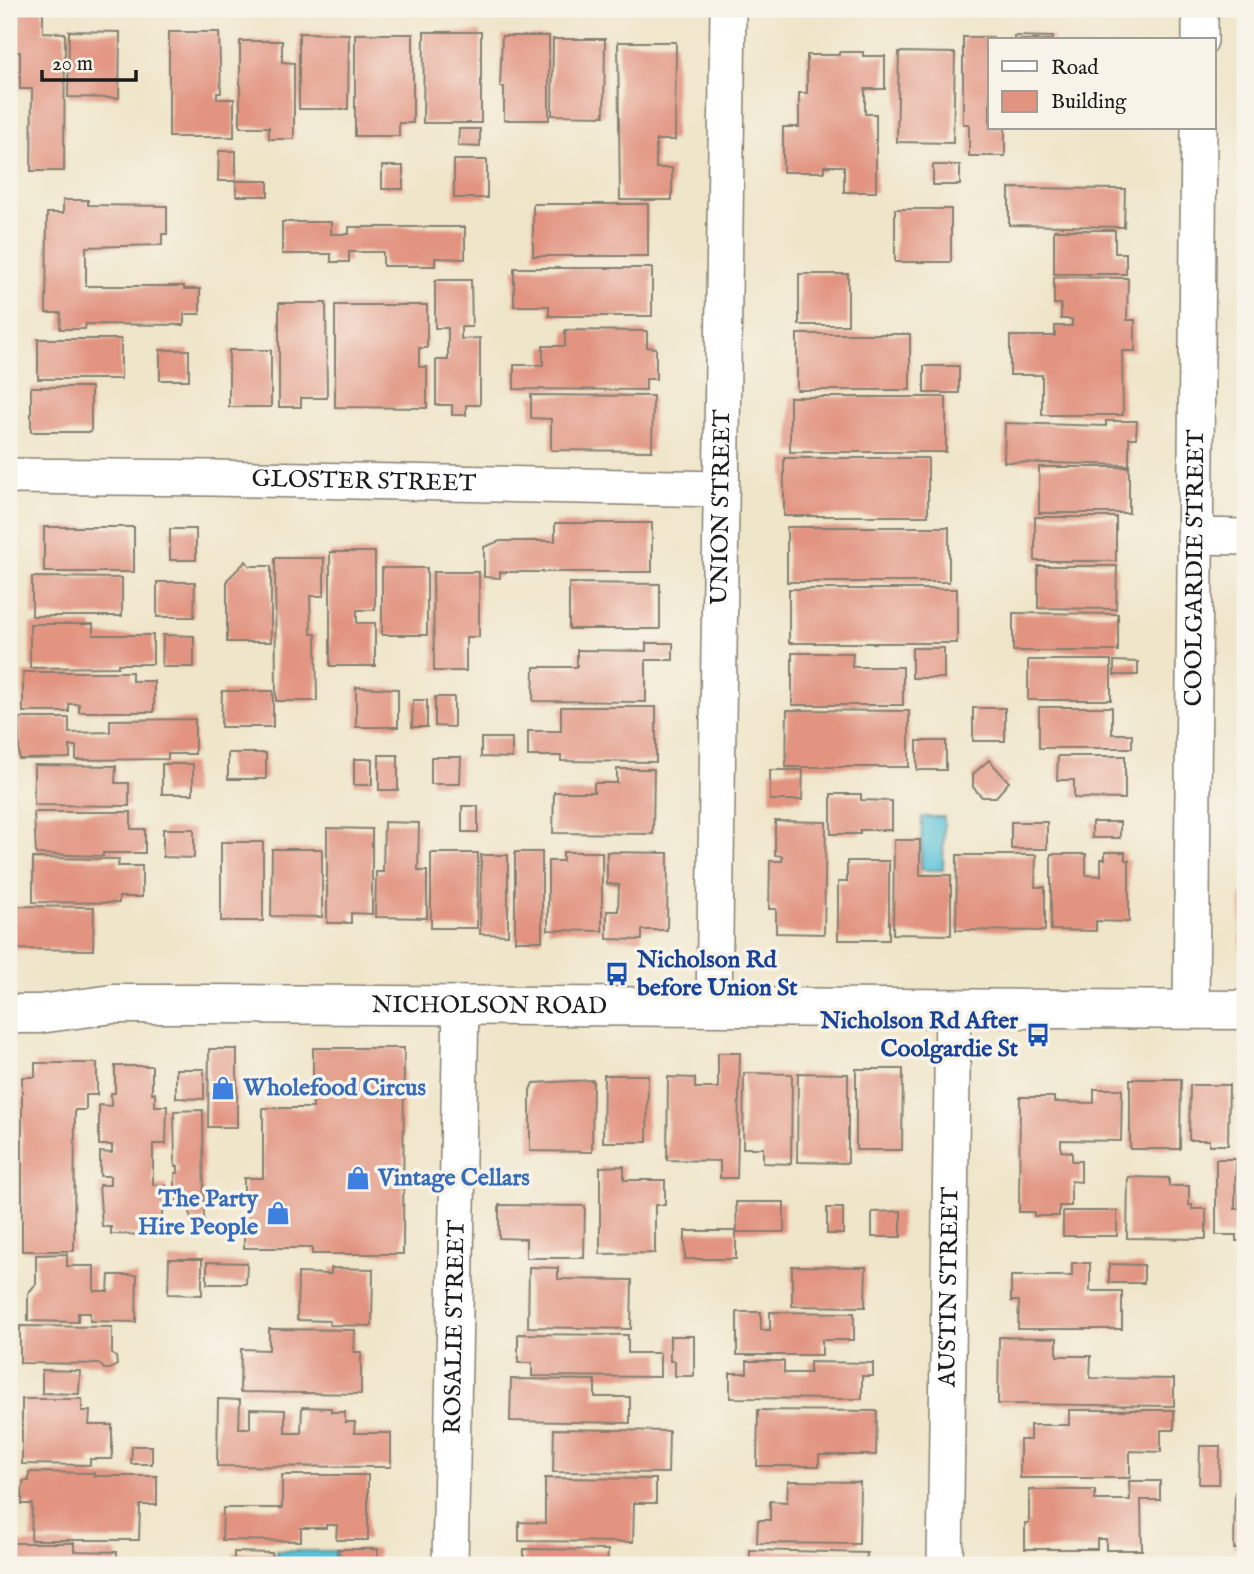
<svg xmlns="http://www.w3.org/2000/svg" width="1254" height="1574" font-family="'IM FELL English',serif">
  <style>
    .water { fill: #5cc4d9; stroke: #3c707a; stroke-width: 2 }
    .building { fill: #e29481 }
    .lines { fill: none; stroke-linecap: round; stroke-linejoin: round }
    .minor-casing { stroke: #868072; stroke-width: 38 }
    .major-casing { stroke: #868072; stroke-width: 41 }
    .minor { stroke: #fff; stroke-width: 35 }
    .major { stroke: #fff; stroke-width: 38 }
    .labels { text-anchor: middle; dominant-baseline: central; stroke-width: 7; stroke-linejoin: round; paint-order: stroke }
    .street-label { font-size: 24px; fill: #1c1c1c; stroke: #f7f3e8 }
    .transit-label { font-size: 24px; font-weight: bold; fill: #164399; stroke: #f7f3e8; text-anchor: start }
    .shop-label { font-size: 24px; font-weight: bold; fill: #366cbe; stroke: #f7f3e8; text-anchor: start }
  </style>
  <rect width="100%" height="100%" fill="#f7f3e8"/>
  <filter id="ink" filterUnits="userSpaceOnUse"><feTurbulence type="fractalNoise" baseFrequency=".0143" numOctaves="2"/><feDisplacementMap in="SourceGraphic" scale="14" xChannelSelector="R" yChannelSelector="G"/><feConvolveMatrix kernelMatrix="1 2 1 2 8 2 1 2 1" color-interpolation-filters="sRGB"/></filter>
  <filter id="wash" filterUnits="userSpaceOnUse"><feTurbulence type="fractalNoise" baseFrequency=".00686" numOctaves="4" result="noise"/><feDisplacementMap in="SourceGraphic" scale="28" xChannelSelector="R" yChannelSelector="G"/><feGaussianBlur stdDeviation="1.57" result="paint"/><feColorMatrix in="noise" values="0 0 0 0 0 0 0 0 0 0 0 0 0 0 0 0 0 1.4 0 .05"/><feComposite in="paint" operator="in"/></filter>
  <g filter="url(#wash)">
    <rect width="100%" height="100%" fill="#efe5c9"/>
    <path class="water" d="M 922,817 L 944,817 L 943,870 L 921,870 Z
      M 276,1551 L 336,1551 L 336,1565 L 276,1565 Z"/>
    <g id="blocks">
      <path class="building" d="M 14,9 L 43,9 L 43,32 L 65,33 L 64,171 L 31,171 L 32,89 L 20,89 L 20,52 L 14,52 Z
        M 69,31 L 120,32 L 119,98 L 68,97 Z
        M 169,32 L 219,32 L 221,93 L 217,93 L 217,99 L 234,99 L 234,137 L 169,137 Z
        M 424,32 L 481,32 L 481,123 L 423,123 Z
        M 299,33 L 349,34 L 348,109 L 299,109 Z
        M 355,34 L 413,34 L 413,123 L 399,123 L 399,136 L 355,136 Z
        M 502,36 L 549,36 L 549,120 L 504,120 L 504,87 L 500,87 Z
        M 1014,36 L 1053,37 L 1053,40 L 1014,40 Z
        M 963,37 L 993,37 L 993,40 L 990,40 L 990,128 L 1005,128 L 1005,156 L 969,156 L 969,124 L 963,124 Z
        M 553,39 L 605,39 L 604,116 L 552,115 Z
        M 240,41 L 282,41 L 282,62 L 294,63 L 294,139 L 269,139 L 269,127 L 240,127 Z
        M 618,42 L 676,42 L 675,140 L 656,140 L 656,168 L 672,168 L 672,200 L 620,200 Z
        M 839,52 L 863,52 L 863,56 L 885,56 L 885,89 L 865,89 L 865,114 L 876,114 L 876,192 L 844,192 L 844,166 L 824,166 L 824,172 L 783,172 L 783,127 L 799,127 L 799,93 L 807,93 L 807,55 L 839,55 Z
        M 899,52 L 955,53 L 953,143 L 897,142 Z
        M 459,129 L 480,129 L 480,147 L 458,146 Z
        M 219,151 L 236,151 L 236,181 L 218,181 Z
        M 454,160 L 487,160 L 487,198 L 454,198 Z
        M 933,165 L 960,165 L 960,185 L 933,185 Z
        M 382,166 L 403,166 L 403,189 L 382,189 Z
        M 236,181 L 268,181 L 268,196 L 236,196 Z
        M 1009,188 L 1125,189 L 1124,227 L 1009,225 Z
        M 63,200 L 88,200 L 88,205 L 167,206 L 167,234 L 162,234 L 162,245 L 86,247 L 86,286 L 184,286 L 184,289 L 200,289 L 200,314 L 184,314 L 184,325 L 86,324 L 85,329 L 60,329 L 61,313 L 46,313 L 47,213 L 63,213 Z
        M 533,204 L 648,204 L 648,256 L 533,256 Z
        M 895,209 L 951,209 L 951,262 L 895,262 Z
        M 282,222 L 331,222 L 331,234 L 349,234 L 349,227 L 465,227 L 465,259 L 435,258 L 435,266 L 383,266 L 383,252 L 349,252 L 349,262 L 331,262 L 331,254 L 282,254 Z
        M 1054,230 L 1115,230 L 1115,253 L 1126,253 L 1126,274 L 1054,274 Z
        M 514,268 L 652,268 L 652,316 L 549,316 L 549,306 L 514,306 Z
        M 799,274 L 848,274 L 848,325 L 799,325 Z
        M 1054,277 L 1128,278 L 1127,320 L 1135,320 L 1135,351 L 1122,351 L 1123,415 L 1042,415 L 1042,375 L 1010,375 L 1010,336 L 1055,336 L 1055,326 L 1072,326 L 1072,319 L 1061,319 L 1061,304 L 1054,304 Z
        M 435,280 L 471,280 L 472,327 L 461,327 L 461,339 L 480,338 L 480,405 L 466,405 L 466,415 L 452,415 L 452,405 L 436,405 L 436,360 L 448,360 L 448,328 L 435,328 Z
        M 279,303 L 326,303 L 327,398 L 301,398 L 301,407 L 279,407 Z
        M 335,305 L 427,305 L 427,348 L 419,348 L 419,367 L 427,367 L 427,408 L 335,407 Z
        M 565,330 L 647,331 L 647,347 L 656,348 L 656,379 L 646,379 L 646,390 L 514,389 L 514,365 L 543,365 L 543,346 L 565,346 Z
        M 797,334 L 910,334 L 910,390 L 797,390 Z
        M 38,339 L 121,339 L 121,379 L 38,379 Z
        M 160,350 L 189,350 L 189,380 L 160,380 Z
        M 229,350 L 271,350 L 271,407 L 229,407 Z
        M 924,366 L 959,366 L 959,393 L 924,393 Z
        M 31,387 L 91,387 L 91,432 L 31,432 Z
        M 531,395 L 653,396 L 652,451 L 551,450 L 551,419 L 531,418 Z
        M 790,397 L 946,397 L 946,452 L 790,452 Z
        M 1106,421 L 1137,421 L 1136,438 L 1129,438 L 1129,465 L 1004,462 L 1005,423 L 1106,426 Z
        M 784,458 L 928,458 L 928,516 L 784,516 Z
        M 1039,467 L 1129,467 L 1129,513 L 1039,513 Z
        M 1035,517 L 1116,517 L 1116,561 L 1035,561 Z
        M 555,523 L 652,523 L 652,572 L 500,572 L 500,578 L 484,577 L 484,547 L 500,541 L 555,541 Z
        M 44,527 L 134,527 L 134,572 L 44,572 Z
        M 787,527 L 949,527 L 949,582 L 787,582 Z
        M 170,529 L 196,529 L 196,560 L 170,560 Z
        M 330,552 L 375,552 L 375,610 L 357,610 L 357,623 L 375,623 L 375,666 L 330,666 Z
        M 275,558 L 324,558 L 324,596 L 310,596 L 311,634 L 316,634 L 317,701 L 276,701 Z
        M 246,561 L 250,566 L 271,566 L 271,642 L 227,642 L 227,580 Z
        M 1038,566 L 1117,566 L 1116,609 L 1038,608 Z
        M 382,568 L 427,568 L 427,635 L 382,635 Z
        M 433,572 L 479,572 L 479,637 L 466,637 L 466,671 L 434,671 Z
        M 32,577 L 122,578 L 122,616 L 32,616 Z
        M 157,582 L 195,582 L 194,617 L 157,617 Z
        M 569,583 L 660,584 L 660,629 L 569,629 Z
        M 789,589 L 957,589 L 957,643 L 789,643 Z
        M 1013,613 L 1118,614 L 1118,651 L 1013,651 Z
        M 30,624 L 93,624 L 93,635 L 153,635 L 153,664 L 118,664 L 118,667 L 30,668 Z
        M 163,635 L 194,636 L 194,667 L 162,667 Z
        M 646,643 L 673,643 L 673,660 L 646,660 L 646,702 L 533,701 L 534,667 L 577,667 L 577,650 L 646,651 Z
        M 912,648 L 944,648 L 944,678 L 912,678 Z
        M 792,653 L 853,653 L 852,667 L 903,667 L 903,705 L 792,705 Z
        M 1028,660 L 1111,660 L 1111,700 L 1028,700 Z
        M 1114,661 L 1138,662 L 1138,675 L 1114,675 Z
        M 23,672 L 132,672 L 132,681 L 154,681 L 154,712 L 79,712 L 79,704 L 69,704 L 69,712 L 23,712 Z
        M 356,687 L 398,689 L 398,727 L 356,727 Z
        M 222,691 L 273,691 L 273,727 L 221,727 Z
        M 435,697 L 454,697 L 454,727 L 435,726 Z
        M 413,700 L 427,700 L 427,727 L 412,727 Z
        M 561,707 L 656,707 L 656,762 L 561,761 L 561,756 L 528,756 L 528,731 L 561,731 Z
        M 1039,707 L 1112,707 L 1112,734 L 1132,734 L 1132,748 L 1039,748 Z
        M 973,708 L 1005,708 L 1005,741 L 973,741 Z
        M 787,710 L 909,711 L 909,767 L 786,767 Z
        M 19,718 L 69,718 L 69,733 L 110,732 L 110,720 L 195,719 L 195,754 L 168,754 L 168,759 L 76,760 L 76,746 L 70,746 L 70,758 L 19,759 Z
        M 481,738 L 512,738 L 512,758 L 481,757 Z
        M 917,741 L 946,741 L 946,770 L 917,770 Z
        M 228,753 L 266,753 L 266,779 L 228,779 Z
        M 379,755 L 398,755 L 398,790 L 379,790 Z
        M 1058,756 L 1125,756 L 1125,799 L 1074,798 L 1074,780 L 1057,780 Z
        M 431,757 L 461,757 L 460,784 L 431,784 Z
        M 354,759 L 372,759 L 372,785 L 354,785 Z
        M 989,760 L 1009,782 L 996,797 L 982,797 L 973,787 L 973,774 Z
        M 162,764 L 193,764 L 193,794 L 162,794 Z
        M 34,765 L 116,766 L 115,783 L 129,783 L 129,806 L 34,805 Z
        M 617,769 L 654,769 L 653,834 L 553,833 L 554,792 L 594,792 L 594,783 L 617,783 Z
        M 770,770 L 803,770 L 802,800 L 770,800 Z
        M 831,794 L 861,794 L 861,800 L 892,801 L 892,830 L 860,830 L 860,834 L 831,834 Z
        M 462,806 L 478,806 L 478,832 L 462,832 Z
        M 34,812 L 131,812 L 131,829 L 145,829 L 145,853 L 103,853 L 103,856 L 36,854 Z
        M 775,821 L 826,822 L 824,934 L 776,933 L 776,909 L 769,909 L 770,861 L 782,861 L 782,856 L 775,855 Z
        M 384,822 L 419,823 L 418,871 L 427,871 L 427,918 L 375,917 L 376,872 L 383,872 Z
        M 1011,822 L 1047,822 L 1047,849 L 1011,849 Z
        M 1092,822 L 1120,822 L 1120,838 L 1092,838 Z
        M 327,828 L 372,829 L 372,914 L 351,913 L 351,923 L 327,923 Z
        M 163,829 L 194,829 L 194,858 L 163,857 Z
        M 894,840 L 920,840 L 920,875 L 951,875 L 951,935 L 893,934 Z
        M 221,842 L 263,842 L 263,921 L 221,921 Z
        M 272,849 L 322,849 L 322,917 L 271,916 Z
        M 515,852 L 542,852 L 542,941 L 515,941 Z
        M 563,852 L 602,852 L 602,931 L 548,930 L 548,861 L 563,861 Z
        M 607,852 L 668,853 L 667,930 L 642,930 L 642,940 L 607,939 L 607,911 L 618,911 L 619,885 L 607,884 Z
        M 1105,852 L 1125,852 L 1125,860 L 1129,860 L 1129,922 L 1096,921 L 1096,931 L 1051,930 L 1051,854 L 1086,854 L 1086,875 L 1101,876 L 1101,859 L 1105,859 Z
        M 431,853 L 478,853 L 477,928 L 431,928 Z
        M 481,855 L 508,855 L 508,935 L 480,934 Z
        M 957,855 L 1036,855 L 1035,887 L 1045,887 L 1045,931 L 956,930 Z
        M 33,858 L 119,859 L 118,866 L 142,866 L 142,897 L 119,897 L 119,903 L 33,902 Z
        M 847,861 L 889,861 L 889,940 L 838,940 L 838,882 L 847,882 Z
        M 1241,893 L 1245,893 L 1245,962 L 1240,956 Z
        M 9,906 L 94,907 L 93,950 L 9,949 Z
        M 313,1048 L 404,1048 L 403,1254 L 312,1254 L 312,1248 L 244,1248 L 244,1178 L 263,1178 L 263,1108 L 313,1108 Z
        M 209,1049 L 237,1049 L 237,1127 L 208,1127 Z
        M 718,1053 L 740,1053 L 737,1178 L 720,1178 L 720,1161 L 667,1160 L 668,1077 L 695,1078 L 695,1088 L 718,1088 Z
        M 35,1063 L 97,1063 L 97,1095 L 86,1095 L 86,1110 L 75,1110 L 74,1251 L 22,1251 L 22,1077 L 35,1077 Z
        M 115,1066 L 152,1066 L 152,1093 L 155,1093 L 155,1106 L 167,1106 L 166,1144 L 153,1144 L 153,1185 L 166,1185 L 166,1210 L 162,1210 L 162,1228 L 153,1228 L 153,1235 L 111,1234 L 111,1227 L 102,1227 L 99,1185 L 110,1185 L 110,1176 L 100,1176 L 100,1152 L 112,1153 L 112,1145 L 99,1145 L 99,1105 L 111,1106 L 111,1093 L 115,1093 Z
        M 176,1069 L 204,1069 L 204,1099 L 176,1098 Z
        M 856,1069 L 903,1069 L 902,1150 L 856,1150 Z
        M 744,1073 L 792,1074 L 791,1164 L 763,1163 L 763,1148 L 743,1148 Z
        M 798,1073 L 848,1074 L 848,1163 L 797,1162 Z
        M 604,1075 L 648,1075 L 647,1142 L 603,1142 Z
        M 1130,1079 L 1181,1079 L 1180,1149 L 1130,1149 Z
        M 593,1080 L 592,1152 L 530,1151 L 530,1090 L 533,1083 Z
        M 1190,1085 L 1229,1085 L 1228,1145 L 1209,1145 L 1209,1140 L 1189,1140 Z
        M 1094,1089 L 1122,1089 L 1121,1141 L 1061,1140 L 1061,1151 L 1072,1152 L 1072,1161 L 1081,1161 L 1081,1182 L 1071,1181 L 1071,1206 L 1059,1206 L 1059,1216 L 1034,1216 L 1034,1212 L 1019,1212 L 1020,1097 L 1054,1097 L 1054,1102 L 1094,1103 Z
        M 203,1110 L 204,1221 L 191,1221 L 189,1200 L 175,1200 L 175,1173 L 178,1173 L 178,1166 L 175,1166 L 174,1111 Z
        M 1216,1159 L 1236,1159 L 1235,1209 L 1239,1209 L 1239,1182 L 1245,1182 L 1245,1241 L 1236,1241 L 1236,1235 L 1216,1235 Z
        M 624,1166 L 624,1180 L 665,1180 L 665,1205 L 655,1205 L 655,1253 L 600,1254 L 600,1167 Z
        M 1128,1177 L 1169,1178 L 1169,1186 L 1189,1186 L 1189,1205 L 1192,1205 L 1192,1209 L 1206,1209 L 1206,1239 L 1127,1238 Z
        M 736,1202 L 784,1202 L 784,1232 L 737,1232 Z
        M 499,1205 L 585,1206 L 584,1258 L 526,1258 L 526,1239 L 499,1238 Z
        M 827,1208 L 843,1208 L 843,1234 L 827,1234 Z
        M 901,1211 L 901,1237 L 872,1237 L 872,1212 Z
        M 1063,1211 L 1117,1211 L 1117,1236 L 1063,1236 Z
        M 685,1231 L 736,1231 L 736,1259 L 685,1259 Z
        M 67,1254 L 67,1266 L 94,1266 L 94,1291 L 108,1291 L 109,1275 L 137,1275 L 136,1322 L 90,1321 L 90,1313 L 78,1313 L 78,1322 L 28,1321 L 28,1293 L 36,1284 L 36,1255 Z
        M 169,1259 L 202,1259 L 202,1295 L 168,1294 Z
        M 207,1262 L 247,1263 L 246,1284 L 207,1284 Z
        M 1072,1263 L 1090,1263 L 1090,1291 L 1122,1291 L 1122,1329 L 1018,1329 L 1019,1301 L 1011,1301 L 1011,1276 L 1072,1276 Z
        M 1109,1264 L 1144,1265 L 1144,1283 L 1109,1283 Z
        M 792,1266 L 866,1267 L 865,1307 L 792,1306 Z
        M 529,1267 L 558,1268 L 558,1279 L 632,1280 L 631,1329 L 528,1327 Z
        M 331,1268 L 373,1269 L 372,1326 L 330,1325 L 330,1321 L 297,1320 L 298,1273 L 331,1274 Z
        M 737,1312 L 761,1312 L 761,1330 L 770,1330 L 770,1312 L 854,1313 L 854,1340 L 822,1340 L 822,1355 L 737,1355 Z
        M 20,1326 L 112,1327 L 112,1354 L 116,1357 L 117,1365 L 110,1369 L 104,1369 L 100,1364 L 20,1363 Z
        M 269,1329 L 355,1330 L 354,1352 L 361,1352 L 361,1394 L 240,1392 L 241,1349 L 269,1350 Z
        M 518,1334 L 628,1335 L 628,1353 L 660,1353 L 660,1377 L 532,1376 L 532,1363 L 518,1363 Z
        M 670,1336 L 694,1336 L 694,1376 L 675,1376 L 675,1361 L 670,1361 Z
        M 999,1337 L 1057,1338 L 1057,1356 L 1091,1356 L 1090,1378 L 1174,1379 L 1174,1406 L 998,1404 Z
        M 747,1361 L 784,1361 L 784,1373 L 810,1373 L 810,1362 L 873,1363 L 873,1376 L 862,1376 L 862,1399 L 730,1398 L 730,1373 L 747,1373 Z
        M 42,1370 L 80,1371 L 79,1394 L 42,1393 Z
        M 511,1379 L 595,1380 L 595,1397 L 630,1397 L 630,1423 L 510,1421 Z
        M 22,1399 L 82,1399 L 82,1411 L 90,1411 L 89,1425 L 112,1425 L 112,1459 L 90,1459 L 90,1465 L 22,1464 Z
        M 218,1399 L 240,1400 L 239,1428 L 250,1428 L 250,1409 L 285,1410 L 285,1433 L 301,1433 L 302,1407 L 331,1408 L 331,1412 L 345,1412 L 345,1422 L 355,1422 L 354,1433 L 391,1433 L 391,1467 L 217,1466 Z
        M 758,1410 L 877,1411 L 876,1455 L 819,1455 L 819,1466 L 757,1466 Z
        M 1069,1410 L 1174,1410 L 1174,1430 L 1161,1430 L 1161,1452 L 1130,1451 L 1130,1478 L 1020,1478 L 1020,1440 L 1030,1440 L 1030,1425 L 1069,1425 Z
        M 554,1429 L 669,1431 L 668,1473 L 553,1472 Z
        M 132,1446 L 152,1446 L 152,1464 L 131,1464 Z
        M 1200,1446 L 1220,1446 L 1219,1484 L 1199,1484 Z
        M 29,1472 L 94,1473 L 94,1476 L 157,1476 L 157,1505 L 140,1505 L 139,1540 L 31,1540 L 32,1504 L 22,1504 L 23,1481 L 29,1481 Z
        M 282,1475 L 368,1475 L 368,1540 L 336,1540 L 337,1525 L 326,1525 L 326,1528 L 301,1528 L 301,1541 L 222,1540 L 223,1508 L 282,1508 Z
        M 545,1478 L 656,1479 L 656,1503 L 634,1503 L 633,1542 L 519,1541 L 519,1522 L 545,1523 Z
        M 788,1481 L 860,1482 L 859,1544 L 757,1543 L 758,1520 L 770,1520 L 770,1501 L 787,1502 Z
        M 1129,1481 L 1160,1481 L 1160,1500 L 1141,1500 L 1142,1550 L 1106,1550 L 1106,1539 L 1097,1539 L 1097,1549 L 1025,1549 L 1025,1523 L 1029,1523 L 1029,1490 L 1095,1490 L 1095,1500 L 1130,1500 Z
        M 1235,1492 L 1245,1492 L 1245,1549 L 1234,1549 Z
        M 12,1543 L 74,1543 L 74,1551 L 117,1552 L 117,1565 L 12,1565 Z
        M 337,1549 L 378,1549 L 377,1565 L 337,1565 Z
        M 524,1549 L 608,1550 L 607,1565 L 524,1565 Z
        M 750,1550 L 867,1553 L 866,1565 L 750,1565 Z
        M 234,1552 L 272,1553 L 272,1565 L 234,1565 Z"/>
    </g>
  </g>
  <g filter="url(#ink)">
    <use href="#blocks" fill-opacity="0" stroke="#868072" stroke-width="2"/>
    <g class="lines">
      <g class="minor-casing">
        <g id="minor">
          <path d="M 1200,40 L 1200,9"/>
          <path id="s1" d="M 9,476 L 212,478 L 721,489"/>
          <path d="M 1195,536 L 1245,537"/>
          <path id="s2" d="M 714,1006 L 728,9"/>
          <path id="s3" d="M 1191,1009 L 1199,128"/>
          <path id="s4" d="M 450,1565 L 461,1004"/>
          <path id="s5" d="M 945,1565 L 953,1008"/>
        </g>
      </g>
      <g class="major-casing">
        <g id="major">
          <path id="s6" d="M 9,1014 L 39,1014 L 113,1004 L 205,1004 L 1245,1010"/>
        </g>
      </g>
      <use href="#minor" class="minor"/>
      <use href="#major" class="major"/>
    </g>
  </g>
  <defs>
    <g id="bus-bare" transform="scale(1.89)"><path d="M-5-6H5V4H4V6H2V4H-2V6H-4V4H-5ZM-3.5-4V0h7V-4ZM-3.5 1.2v1.5H-2V1.2ZM2 1.2v1.5H3.5V1.2Z" fill="#1a4fb4" stroke="#f7f3e8" stroke-width="2.5" paint-order="stroke"/></g>
    <g id="shop-bare" transform="scale(1.89)"><path d="M-5-2.5h2.3a2.7 3.5 0 0 1 5.4 0H5L5.5 6h-11ZM-1.5-2.5h3a1.5 2.3 0 0 0-3 0Z" fill="#3f7fe0" stroke="#f7f3e8" stroke-width="2.5" paint-order="stroke"/></g>
  </defs>
  <g fill-rule="evenodd">
    <use href="#bus-bare" x="617" y="974"/>
    <use href="#bus-bare" x="1038" y="1035"/>
    <use href="#shop-bare" x="223" y="1088"/>
    <use href="#shop-bare" x="358" y="1178"/>
    <use href="#shop-bare" x="278" y="1213"/>
  </g>
  <g class="labels">
    <g class="street-label">
      <text stroke="none"><textPath href="#s1" startOffset="355">GLOSTER STREET</textPath></text>
      <text stroke="none"><textPath href="#s2" startOffset="499">UNION STREET</textPath></text>
      <text stroke="none"><textPath href="#s3" startOffset="441">COOLGARDIE STREET</textPath></text>
      <text stroke="none"><textPath href="#s6" startOffset="481">NICHOLSON ROAD</textPath></text>
      <text stroke="none"><textPath href="#s5" startOffset="278">AUSTIN STREET</textPath></text>
      <text stroke="none"><textPath href="#s4" startOffset="238">ROSALIE STREET</textPath></text>
    </g>
    <g class="transit-label">
      <text x="637" y="960">Nicholson Rd<tspan x="637" dy="28">before Union St</tspan></text>
      <text x="1018" y="1021" text-anchor="end">Nicholson Rd After<tspan x="1018" dy="28">Coolgardie St</tspan></text>
    </g>
    <g class="shop-label">
      <text x="243" y="1088">Wholefood Circus</text>
      <text x="378" y="1178">Vintage Cellars</text>
      <text x="258" y="1199" text-anchor="end">The Party<tspan x="258" dy="28">Hire People</tspan></text>
    </g>
  </g>
  <rect width="1254" height="1574" fill="none" stroke="#f7f3e8" stroke-width="35"/>
  <rect x="988" y="38" width="228" height="91" fill="#f7f3e8" stroke="#9f9d96" stroke-width="2"/>
  <rect x="1002" y="61" width="35" height="10" fill="#ffffff" stroke="#9f9d96" stroke-width="2"/>
  <text x="1051" y="74" font-size="21" fill="#1c1c1c">Road</text>
  <rect x="1002" y="91" width="35" height="21" fill="#e29481" stroke="#9f9d96" stroke-width="2"/>
  <text x="1051" y="108" font-size="21" fill="#1c1c1c">Building</text>
  <path d="M42 70v10h94v-10" fill="none" stroke="#1c1c1c" stroke-width="3.5"/>
  <text x="52" y="70" font-size="21" fill="#1c1c1c" stroke="#f7f3e8" stroke-width="5" paint-order="stroke">20 m</text>
</svg>
